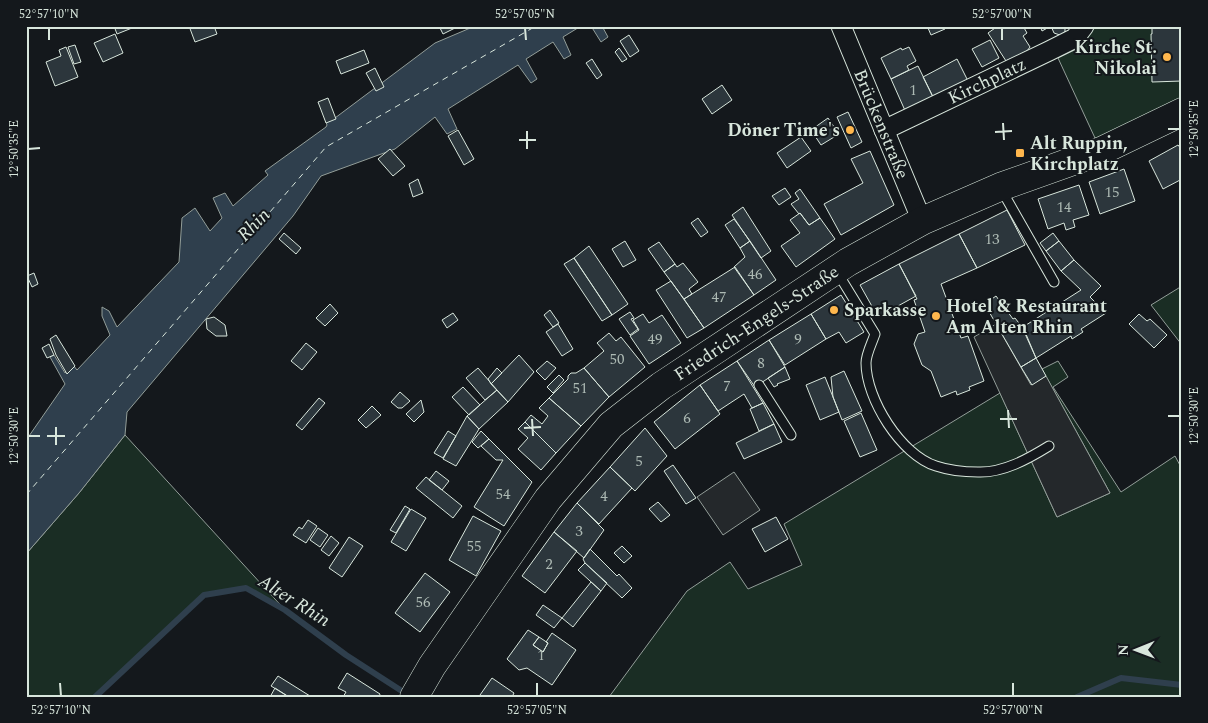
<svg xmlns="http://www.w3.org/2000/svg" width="1208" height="723" font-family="Spectral,serif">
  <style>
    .green { fill: #1a2d24; stroke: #939e99 }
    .parking { fill: #24282b; stroke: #939e99 }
    .water { fill: #2f3f4d; stroke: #939e99 }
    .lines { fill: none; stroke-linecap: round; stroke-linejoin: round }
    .stream { stroke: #2f3f4d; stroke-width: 6 }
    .ferry { stroke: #d8e6dc; stroke-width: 1; stroke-dasharray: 6 5; stroke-linecap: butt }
    .building { fill: #2c363c; stroke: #d8e6dc }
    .lane-casing { stroke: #d8e6dc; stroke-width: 11 }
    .street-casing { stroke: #d8e6dc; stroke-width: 21 }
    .primary-casing { stroke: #d8e6dc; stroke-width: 29 }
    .lane { stroke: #14181c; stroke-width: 9 }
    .street { stroke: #14181c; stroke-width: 19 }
    .primary { stroke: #14181c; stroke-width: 28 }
    .ticks { fill: none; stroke: #d8e6dc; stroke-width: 2 }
    .poi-dot { fill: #ffb74d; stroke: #14181c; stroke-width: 2 }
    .labels { text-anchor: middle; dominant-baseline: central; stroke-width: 4; stroke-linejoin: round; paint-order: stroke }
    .number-label { font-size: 15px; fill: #adbab4 }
    .poi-label { font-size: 18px; font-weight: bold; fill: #d8e6dc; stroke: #14181c; text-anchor: start }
    .street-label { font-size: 18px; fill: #d8e6dc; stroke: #14181c }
    .water-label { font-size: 19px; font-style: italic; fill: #d8e6dc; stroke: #14181c }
    .neatline { fill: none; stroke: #d8e6dc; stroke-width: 2 }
    .ticks-label { font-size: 12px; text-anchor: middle; fill: #d8e6dc }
  </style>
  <rect width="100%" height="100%" fill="#14181c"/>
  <path class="green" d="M 1092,26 L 1182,26 L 1182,112 L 1101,151 L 1058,58 L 1083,46 Z
    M 1182,286 L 1182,345 L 1151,305 Z
    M 1058,361 L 1068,377 L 1053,387 L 1121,492 L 1175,456 L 1182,469 L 1182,697 L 609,697 L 687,591 L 730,562 L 748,589 L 802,565 L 784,524 L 1000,393 L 1057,517 L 1110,493 L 1042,369 Z
    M 125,435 L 285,610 L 246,588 L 204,595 L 92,697 L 26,697 L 26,554 L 79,493 Z"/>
  <path class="parking" d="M 996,324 L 1031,385 L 1046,376 L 1110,493 L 1057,517 L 974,337 Z
    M 734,472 L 760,510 L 723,535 L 697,497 Z"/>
  <path class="water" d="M 475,26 L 581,26 L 563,37 L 571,55 L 564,59 L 553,42 L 526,59 L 537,79 L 531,83 L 518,65 L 448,109 L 457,129 L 447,134 L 435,117 L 395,149 L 321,176 L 293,216 L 127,412 L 125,435 L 79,493 L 26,554 L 26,433 L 29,436 L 65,384 L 50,357 L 54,355 L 65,373 L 73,365 L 77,370 L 110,335 L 102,316 L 102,307 L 109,311 L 117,327 L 179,262 L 182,218 L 195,208 L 210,231 L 222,218 L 213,198 L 225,193 L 233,206 L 268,175 L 265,171 L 326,127 L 327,125 L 324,116 L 335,118 L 435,43 Z
    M 591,26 L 602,26 L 608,37 L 601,42 Z"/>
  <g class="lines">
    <path class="stream" d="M 95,697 L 204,595 L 246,588 L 285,610 L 346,655 L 408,695
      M 1077,697 L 1121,678 L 1182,685"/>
    <path class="ferry" d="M 26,495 L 326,147 L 536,26"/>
  </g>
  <path class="building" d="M 114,26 L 131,26 L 132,28 L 117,34 Z
    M 189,26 L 214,26 L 217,34 L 195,42 Z
    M 439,26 L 454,26 L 455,28 L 443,34 Z
    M 931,26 L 944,26 L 945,29 L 931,35 L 928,28 Z
    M 998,26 L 1023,26 L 1027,33 L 1023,36 L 1030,47 L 1027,51 L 1006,61 L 988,33 Z
    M 1040,26 L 1068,26 L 1065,27 L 1065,32 L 1060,35 L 1054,33 L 1051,26 L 1042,31 Z
    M 1140,26 L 1182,26 L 1182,81 L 1152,82 L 1151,34 L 1152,34 L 1152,27 L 1140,28 Z
    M 115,34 L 123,53 L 103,62 L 94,43 Z
    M 629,35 L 639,51 L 630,57 L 620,41 Z
    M 990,40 L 999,58 L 982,67 L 972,49 Z
    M 75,45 L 81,62 L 74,64 L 68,47 Z
    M 66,47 L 78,77 L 55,86 L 46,62 L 61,56 L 59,50 Z
    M 909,47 L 916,61 L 907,66 L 909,70 L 891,79 L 881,58 L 901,48 L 902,50 Z
    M 619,48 L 627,59 L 622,62 L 615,52 Z
    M 364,50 L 369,63 L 341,74 L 336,61 Z
    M 592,59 L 602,75 L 597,79 L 586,63 Z
    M 957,59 L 969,83 L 935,101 L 923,77 Z
    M 918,66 L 935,101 L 907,115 L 891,79 Z
    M 375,68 L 384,87 L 376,91 L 366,73 Z
    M 722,85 L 732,100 L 712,114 L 702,99 Z
    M 328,98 L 336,119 L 326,123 L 318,102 Z
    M 848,112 L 862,142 L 851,148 L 837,117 Z
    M 828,118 L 839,134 L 821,145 L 811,130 Z
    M 458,130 L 474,159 L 464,165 L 448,136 Z
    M 801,137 L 811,151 L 787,168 L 777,153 Z
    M 1178,145 L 1182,150 L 1182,179 L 1163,189 L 1149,161 Z
    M 390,149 L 405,166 L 393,176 L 378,159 Z
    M 870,151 L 894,205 L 841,235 L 824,204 L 863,183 L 851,159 Z
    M 1124,169 L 1135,201 L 1100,214 L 1089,182 Z
    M 418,179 L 423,193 L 413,197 L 409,184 Z
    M 1079,185 L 1089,215 L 1073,220 L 1075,227 L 1066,230 L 1064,223 L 1048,229 L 1038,199 Z
    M 785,188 L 791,197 L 779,205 L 772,196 Z
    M 800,189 L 820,218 L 809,225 L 800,213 L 799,214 L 791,204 L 799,199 L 795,193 Z
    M 743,207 L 771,251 L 761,258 L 732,215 Z
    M 1007,210 L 1025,245 L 977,268 L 959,234 Z
    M 800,213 L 809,225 L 820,218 L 835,239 L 796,267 L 781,246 L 800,233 L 790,220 Z
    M 698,218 L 708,232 L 701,237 L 691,223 Z
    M 734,219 L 750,241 L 740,248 L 725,225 Z
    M 284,233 L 301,248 L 296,254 L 279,239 Z
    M 1053,233 L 1059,241 L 1046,251 L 1040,243 Z
    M 959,234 L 977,268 L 941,284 L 961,338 L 968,336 L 984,381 L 969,387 L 970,390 L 957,395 L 956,391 L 941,397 L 931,371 L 922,365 L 914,344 L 918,334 L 925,332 L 914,300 L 917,299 L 899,264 Z
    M 625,241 L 636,260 L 623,267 L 612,249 Z
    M 750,241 L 776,280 L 754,295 L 734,267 L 745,257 L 740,248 Z
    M 1059,241 L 1074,260 L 1061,271 L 1046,251 Z
    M 659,242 L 675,264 L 664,272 L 648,249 Z
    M 589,246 L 628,304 L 612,315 L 574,258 Z
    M 574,258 L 612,315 L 602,321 L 564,264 Z
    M 1074,260 L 1101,286 L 1090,297 L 1106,313 L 1081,329 L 1083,332 L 1072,339 L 1071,336 L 1036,358 L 1023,327 L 1081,290 L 1061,271 Z
    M 683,263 L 698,282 L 689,289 L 692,294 L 684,299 L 664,272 L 675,264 L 677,267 Z
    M 899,264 L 916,296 L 878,317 L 860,285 Z
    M 735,267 L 754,295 L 704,328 L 684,299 Z
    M 34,273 L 38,284 L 32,287 L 27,276 Z
    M 671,281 L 704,328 L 687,338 L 656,290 Z
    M 841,295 L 864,332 L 846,343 L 839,332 L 826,339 L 811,314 Z
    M 996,296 L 1013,319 L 1015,318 L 1022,327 L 1036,358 L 1021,367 L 988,310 L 989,301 Z
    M 330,304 L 338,313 L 325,326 L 316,318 Z
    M 550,310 L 559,323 L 553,327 L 544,315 Z
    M 630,312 L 634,318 L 631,319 L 638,329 L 630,335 L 619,319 Z
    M 453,313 L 458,320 L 447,328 L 442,320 Z
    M 643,314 L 649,323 L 662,315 L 681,343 L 649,364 L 630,336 L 639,330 L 633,320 Z
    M 811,314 L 826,339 L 785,365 L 769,340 Z
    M 1139,314 L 1147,321 L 1150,319 L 1167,335 L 1154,348 L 1129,324 Z
    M 214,317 L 225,325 L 227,336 L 216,336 L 207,329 L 206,319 Z
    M 558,324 L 573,349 L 562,356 L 546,332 Z
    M 609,333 L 616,341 L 621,337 L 645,367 L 609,397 L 584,368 L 604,351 L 597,343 Z
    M 56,335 L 75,366 L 67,374 L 56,355 L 50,339 Z
    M 769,340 L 785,367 L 755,387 L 737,361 Z
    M 306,343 L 317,352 L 302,370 L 291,361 Z
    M 49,344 L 54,355 L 47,358 L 42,348 Z
    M 519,355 L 534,372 L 508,402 L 491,384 Z
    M 1036,358 L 1046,376 L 1032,385 L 1021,367 Z
    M 547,361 L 556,368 L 545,380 L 536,371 Z
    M 737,361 L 763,403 L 752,408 L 744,394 L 718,411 L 700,385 Z
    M 785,367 L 790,379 L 777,384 L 778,385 L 774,387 L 768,378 Z
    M 478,368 L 497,390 L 485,400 L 466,378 Z
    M 497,368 L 502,373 L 491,384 L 488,379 Z
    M 584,368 L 609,397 L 581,426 L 549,398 L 568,379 L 568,376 L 571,373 L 576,373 Z
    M 844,371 L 862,411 L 842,420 L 833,397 L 831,377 Z
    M 559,375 L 564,380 L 553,393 L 547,387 Z
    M 825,377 L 839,412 L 820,420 L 806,385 Z
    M 700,385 L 720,414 L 675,449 L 654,422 Z
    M 463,387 L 480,405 L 469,415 L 452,397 Z
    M 497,390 L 508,402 L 479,429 L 467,416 Z
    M 400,392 L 410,401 L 402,408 L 398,408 L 391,402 Z
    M 319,398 L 325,403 L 302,430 L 296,425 Z
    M 549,398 L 581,426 L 556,453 L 525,422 L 531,415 L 542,424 L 548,416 L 539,408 Z
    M 421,400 L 424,412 L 414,422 L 406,414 Z
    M 763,403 L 774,424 L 759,431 L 750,409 Z
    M 372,406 L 381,415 L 366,428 L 358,420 Z
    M 861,413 L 877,450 L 860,457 L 844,421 Z
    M 467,416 L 479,429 L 456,466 L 443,459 Z
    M 525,422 L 556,453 L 541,470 L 518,449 L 528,438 L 518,429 Z
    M 774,424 L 782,442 L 744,459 L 736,443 Z
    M 645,428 L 667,456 L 635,491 L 610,467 Z
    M 448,431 L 456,436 L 443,458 L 434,453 Z
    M 481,431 L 489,439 L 478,448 L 472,442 Z
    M 489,439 L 532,482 L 504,526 L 474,507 L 503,460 L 496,460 L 481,446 Z
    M 673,465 L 696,498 L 686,504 L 664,471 Z
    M 610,467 L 632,488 L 599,524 L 577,503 Z
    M 436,471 L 449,481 L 442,490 L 429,480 Z
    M 426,477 L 462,506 L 453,518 L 416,488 Z
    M 658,502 L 670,515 L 661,522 L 649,509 Z
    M 577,503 L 604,530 L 584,558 L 554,532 Z
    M 405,506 L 410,509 L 396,533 L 390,530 Z
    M 411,509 L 426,518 L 406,551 L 391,542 Z
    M 473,516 L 501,531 L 476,576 L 449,560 Z
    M 776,517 L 788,539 L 765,552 L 752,529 Z
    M 308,520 L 317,526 L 306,543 L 293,535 L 299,527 L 302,529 Z
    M 318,528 L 328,535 L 320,547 L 310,540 Z
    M 554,532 L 577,551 L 545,593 L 522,576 Z
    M 331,536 L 339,543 L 329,556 L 321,550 Z
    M 349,537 L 363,546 L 342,577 L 329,568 Z
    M 622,546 L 632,556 L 624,563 L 614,553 Z
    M 590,549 L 617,576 L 619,574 L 632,588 L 622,598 L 585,563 L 583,559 Z
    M 585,563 L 607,583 L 601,591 L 578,570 Z
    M 425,573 L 450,592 L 420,632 L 395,613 Z
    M 591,582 L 601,591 L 573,627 L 562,618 Z
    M 543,605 L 562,618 L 554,628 L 536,615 Z
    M 528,630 L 539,637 L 533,645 L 543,652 L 548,643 L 546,642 L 552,633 L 576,650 L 552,685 L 527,668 L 519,670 L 507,659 Z
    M 539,637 L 548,643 L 543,652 L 533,645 Z
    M 347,673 L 380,694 L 379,697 L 343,697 L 346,692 L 338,688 Z
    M 278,676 L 310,696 L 310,697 L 289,697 L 271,686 Z
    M 492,678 L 514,693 L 512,697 L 483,697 L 480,695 Z
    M 275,688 L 289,697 L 270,697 Z"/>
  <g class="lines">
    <g class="lane-casing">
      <path id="lane" d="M 1001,189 L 1054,282
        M 837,272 L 875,334 C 872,343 866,354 866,363 C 866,399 901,455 936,466 C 948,470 965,472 978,472 C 1003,473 1028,459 1049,446
        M 759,385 L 791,435"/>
    </g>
    <g class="street-casing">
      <g id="street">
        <path id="s1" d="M 841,26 L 922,221"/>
        <path id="s2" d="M 884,130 L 1049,51 L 1075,38 L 1084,26"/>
      </g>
    </g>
    <g class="primary-casing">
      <g id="primary">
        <path id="s3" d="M 414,697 L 432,666 L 548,499 L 611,425 L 661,386 L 848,262 L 922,221 L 1000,187 L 1101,151 L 1182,112"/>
      </g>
    </g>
    <use href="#lane" class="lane"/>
    <use href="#street" class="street"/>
    <use href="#primary" class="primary"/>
  </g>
  <path class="ticks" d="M 49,28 L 49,40M 525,28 L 526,40M 1002,28 L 1002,40M 1003,123 L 1004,140M 1168,129 L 1180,129M 527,131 L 527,149M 995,132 L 1012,131M 519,140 L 536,140M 28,149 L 40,148M 1008,410 L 1009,428M 1168,416 L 1180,416M 532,419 L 533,436M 1000,419 L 1017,419M 56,427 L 56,445M 524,428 L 541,427M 28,436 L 40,436M 47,436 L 65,436M 60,683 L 61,696M 537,683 L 537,696M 1013,683 L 1013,696"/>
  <g class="poi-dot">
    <circle cx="1167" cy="57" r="5"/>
    <circle cx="850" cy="130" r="5"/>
    <rect x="1015" y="148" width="10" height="10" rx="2.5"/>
    <circle cx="834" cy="310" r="5"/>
    <circle cx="936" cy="316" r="5"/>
  </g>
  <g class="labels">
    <g class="number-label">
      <text x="913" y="90">1</text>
      <text x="1112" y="192">15</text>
      <text x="1064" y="207">14</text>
      <text x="992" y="239">13</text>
      <text x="755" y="274">46</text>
      <text x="719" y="297">47</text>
      <text x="655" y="339">49</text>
      <text x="798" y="339">9</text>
      <text x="617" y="359">50</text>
      <text x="761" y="363">8</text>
      <text x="727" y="386">7</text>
      <text x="580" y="388">51</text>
      <text x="687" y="418">6</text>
      <text x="639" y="461">5</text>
      <text x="503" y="494">54</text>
      <text x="604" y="496">4</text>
      <text x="579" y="531">3</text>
      <text x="474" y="546">55</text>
      <text x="549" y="564">2</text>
      <text x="423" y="602">56</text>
      <text x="541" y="655">1</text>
    </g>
    <g class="poi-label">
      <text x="1157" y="47" text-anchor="end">Kirche St.<tspan x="1157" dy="21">Nikolai</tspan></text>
      <text x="840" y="130" text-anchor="end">Döner Time's</text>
      <text x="1030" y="143">Alt Ruppin,<tspan x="1030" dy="21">Kirchplatz</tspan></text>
      <text x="946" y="306">Hotel &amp; Restaurant<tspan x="946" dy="21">Am Alten Rhin</tspan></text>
      <text x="844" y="310">Sparkasse</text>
    </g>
    <g class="street-label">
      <text stroke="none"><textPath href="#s2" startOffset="114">Kirchplatz</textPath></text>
      <text stroke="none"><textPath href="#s1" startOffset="106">Brückenstraße</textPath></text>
      <text stroke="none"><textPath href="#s3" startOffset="514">Friedrich-Engels-Straße</textPath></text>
    </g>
    <g class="water-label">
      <text transform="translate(254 225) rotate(-46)">Rhin</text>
      <text transform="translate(294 601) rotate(32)">Alter Rhin</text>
    </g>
  </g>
  <rect width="1208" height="723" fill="none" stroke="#14181c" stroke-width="55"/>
  <g transform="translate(1136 650) rotate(269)" stroke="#14181c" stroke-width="4" paint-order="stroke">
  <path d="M0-4L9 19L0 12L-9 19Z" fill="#d8e6dc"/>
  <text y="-8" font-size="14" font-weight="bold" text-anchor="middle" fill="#d8e6dc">N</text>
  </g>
  <rect x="28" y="28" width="1152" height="668" class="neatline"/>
  <g class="ticks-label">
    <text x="49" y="18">52°57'10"N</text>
    <text x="525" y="18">52°57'05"N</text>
    <text x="1002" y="18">52°57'00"N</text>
    <text transform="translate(1194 129) rotate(-90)" y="4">12°50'35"E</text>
    <text transform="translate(14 149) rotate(-90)" y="4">12°50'35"E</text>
    <text transform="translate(1194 416) rotate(-90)" y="4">12°50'30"E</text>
    <text transform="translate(14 436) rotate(-90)" y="4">12°50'30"E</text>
    <text x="61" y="714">52°57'10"N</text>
    <text x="537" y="714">52°57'05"N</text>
    <text x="1013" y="714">52°57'00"N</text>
  </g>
</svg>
